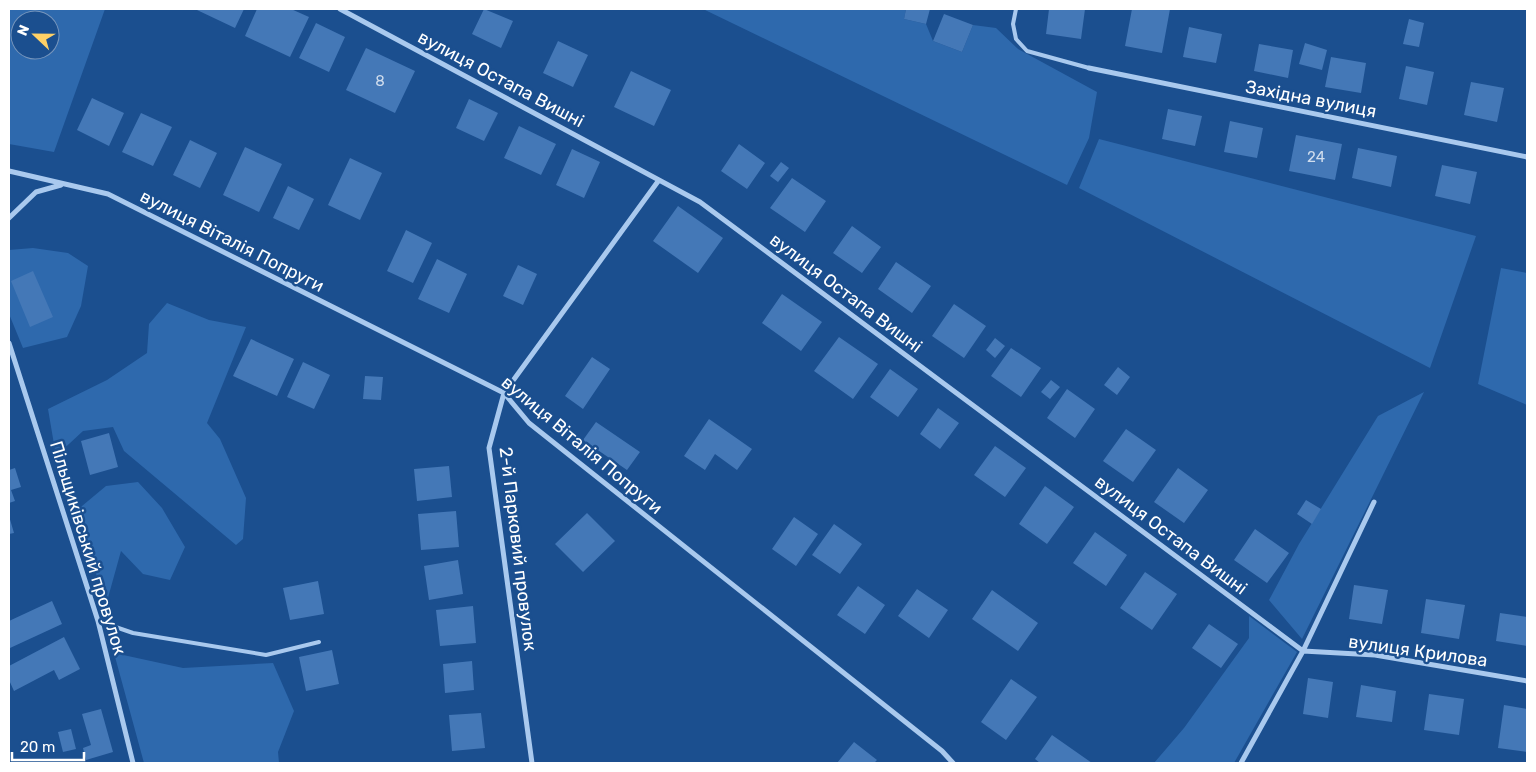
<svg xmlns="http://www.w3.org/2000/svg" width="1536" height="772" font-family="Rubik,sans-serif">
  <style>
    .green { fill: #2e69ad; fill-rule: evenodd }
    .building { fill: #4478b7 }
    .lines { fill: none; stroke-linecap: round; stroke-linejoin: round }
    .service { stroke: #a9c9ee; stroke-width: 4 }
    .minor { stroke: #a9c9ee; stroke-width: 5 }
    .labels { text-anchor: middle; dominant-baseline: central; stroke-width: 5; stroke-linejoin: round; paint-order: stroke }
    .number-label { font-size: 15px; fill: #d0dded }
    .street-label { font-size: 18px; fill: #fff; stroke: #1b4f8f }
  </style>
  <rect width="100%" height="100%" fill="#1b4f8f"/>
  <path class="green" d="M 9,9 L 105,9 L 54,152 L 9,144 ZM 20,20 L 50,20 L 50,50 L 20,50 Z
    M 703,9 L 906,9 L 904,19 L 926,24 L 933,41 L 962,52 L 973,25 L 996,28 L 1018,49 L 1097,92 L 1089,138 L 1067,185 Z
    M 1099,139 L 1476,236 L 1430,368 L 1079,188 Z
    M 33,248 L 68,253 L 88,266 L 81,306 L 67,337 L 23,348 L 9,314 L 9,250 Z
    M 1501,268 L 1527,273 L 1527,405 L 1478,384 Z
    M 167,303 L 209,320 L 246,327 L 207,423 L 220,439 L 246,498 L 243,539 L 236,545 L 124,451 L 113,427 L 83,431 L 56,456 L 48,409 L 107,380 L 147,353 L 149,324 Z
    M 1424,392 L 1302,639 L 1269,600 L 1299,544 L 1378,416 Z
    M 138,482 L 162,508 L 185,547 L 170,580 L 143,574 L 121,551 L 106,605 L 76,511 L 106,486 Z
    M 1249,616 L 1297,652 L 1234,763 L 1154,763 L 1184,728 L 1249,638 Z
    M 114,653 L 183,668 L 273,663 L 294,711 L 278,752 L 279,763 L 144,763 Z"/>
  <path class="building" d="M 198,9 L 244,9 L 235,28 L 197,10 Z
    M 257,9 L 291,9 L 309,17 L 290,57 L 245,36 Z
    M 484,9 L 513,21 L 501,48 L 472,34 Z
    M 906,9 L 930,9 L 926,24 L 904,19 Z
    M 1049,9 L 1085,9 L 1081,39 L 1046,34 Z
    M 1132,9 L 1170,9 L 1162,53 L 1125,46 Z
    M 944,14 L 973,25 L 962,52 L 933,41 Z
    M 1409,19 L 1424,23 L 1419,47 L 1403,44 Z
    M 316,23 L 345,37 L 329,72 L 299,58 Z
    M 1189,27 L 1222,34 L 1216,63 L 1183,57 Z
    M 558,41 L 588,55 L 573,87 L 543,73 Z
    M 1305,43 L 1327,50 L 1322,70 L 1299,64 Z
    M 1259,44 L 1293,50 L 1288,78 L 1254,71 Z
    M 366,48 L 415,71 L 395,113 L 346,90 Z
    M 1331,57 L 1366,63 L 1361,93 L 1325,87 Z
    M 1406,66 L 1434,72 L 1427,105 L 1399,99 Z
    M 631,71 L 671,90 L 654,126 L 614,107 Z
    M 1471,82 L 1504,88 L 1497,122 L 1464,115 Z
    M 92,98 L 124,113 L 109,146 L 77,130 Z
    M 469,99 L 498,113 L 484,141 L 456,128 Z
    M 1168,109 L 1202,116 L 1195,146 L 1162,139 Z
    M 141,113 L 172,127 L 153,166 L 122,152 Z
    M 1230,121 L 1263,128 L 1257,158 L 1224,152 Z
    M 519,126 L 556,144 L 541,175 L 504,158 Z
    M 1296,135 L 1342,144 L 1335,180 L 1289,171 Z
    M 190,140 L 217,153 L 200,188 L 173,175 Z
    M 739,144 L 765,163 L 747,189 L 721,171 Z
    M 245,147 L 282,164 L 259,212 L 223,195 Z
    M 1358,148 L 1397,156 L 1391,187 L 1352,178 Z
    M 572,149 L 600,162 L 584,198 L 556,185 Z
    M 350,158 L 382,173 L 360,220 L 328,205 Z
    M 781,162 L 789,168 L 778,182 L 770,176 Z
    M 1442,165 L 1477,172 L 1470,204 L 1435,196 Z
    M 792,178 L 826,201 L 805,232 L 770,208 Z
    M 288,186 L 314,199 L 299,230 L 273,218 Z
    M 678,206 L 723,238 L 698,273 L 653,241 Z
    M 852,226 L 881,247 L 862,273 L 833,253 Z
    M 406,230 L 432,243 L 413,283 L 387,271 Z
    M 437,259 L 467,274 L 449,313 L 418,299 Z
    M 896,262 L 931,286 L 912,313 L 878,289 Z
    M 518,265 L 537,274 L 523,305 L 503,296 Z
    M 33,271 L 53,317 L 30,327 L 11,281 Z
    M 782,294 L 822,322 L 801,351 L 762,323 Z
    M 954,304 L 986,326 L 964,358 L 932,336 Z
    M 839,337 L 878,364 L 853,399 L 814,371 Z
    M 995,338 L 1005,346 L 995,358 L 986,350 Z
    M 251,339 L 294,359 L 277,396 L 233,376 Z
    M 1011,348 L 1041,368 L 1021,397 L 991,376 Z
    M 592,357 L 610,369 L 583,409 L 565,396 Z
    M 303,362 L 330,375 L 314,409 L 287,397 Z
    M 1118,367 L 1130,377 L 1117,395 L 1104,385 Z
    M 890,369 L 918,389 L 898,417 L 870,397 Z
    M 365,376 L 383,377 L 381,400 L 363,399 Z
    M 1051,380 L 1060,387 L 1050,399 L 1041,392 Z
    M 1067,389 L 1095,409 L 1075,438 L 1047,418 Z
    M 938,408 L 959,423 L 940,449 L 920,434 Z
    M 709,419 L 752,449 L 737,470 L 715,454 L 705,470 L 684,456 Z
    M 596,422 L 640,452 L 627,470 L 583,440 Z
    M 1126,429 L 1156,450 L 1133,482 L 1103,461 Z
    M 109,433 L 118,467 L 90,475 L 81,441 Z
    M 995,446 L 1026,468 L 1005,497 L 974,475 Z
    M 449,466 L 452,497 L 417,501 L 414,469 Z
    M 15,468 L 21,487 L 11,490 L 15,501 L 9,503 L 9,470 Z
    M 1178,468 L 1208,490 L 1184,523 L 1154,502 Z
    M 1045,486 L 1074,507 L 1047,544 L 1019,524 Z
    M 1306,500 L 1321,509 L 1312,524 L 1297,514 Z
    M 456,511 L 459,547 L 421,550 L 418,514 Z
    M 587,513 L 615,541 L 583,572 L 555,544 Z
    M 9,516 L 14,533 L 9,534 Z
    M 794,517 L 818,534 L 796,566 L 772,549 Z
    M 834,524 L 862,544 L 840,574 L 812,555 Z
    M 1255,529 L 1289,553 L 1267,583 L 1234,560 Z
    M 1095,532 L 1127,555 L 1106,586 L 1073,563 Z
    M 458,560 L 463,594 L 429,600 L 424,566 Z
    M 1145,572 L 1177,594 L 1152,630 L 1120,608 Z
    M 318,581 L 324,614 L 290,620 L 283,588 Z
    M 1354,585 L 1388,590 L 1382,624 L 1349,619 Z
    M 858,586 L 885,605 L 865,634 L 837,615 Z
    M 917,589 L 948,610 L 929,638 L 898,616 Z
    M 992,590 L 1038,623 L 1018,651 L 972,619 Z
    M 1426,599 L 1465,605 L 1459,639 L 1421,633 Z
    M 52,601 L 62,624 L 10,648 L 9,621 Z
    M 473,606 L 476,643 L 440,646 L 436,610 Z
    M 1500,613 L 1527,617 L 1527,646 L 1496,641 Z
    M 1209,624 L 1238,644 L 1221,668 L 1192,648 Z
    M 64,637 L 80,669 L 59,680 L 54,670 L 14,691 L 9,680 L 9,666 Z
    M 332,650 L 339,684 L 306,691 L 299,657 Z
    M 472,661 L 474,690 L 445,693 L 443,664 Z
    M 1308,678 L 1333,682 L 1328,718 L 1303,714 Z
    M 1011,679 L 1037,697 L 1006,740 L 981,722 Z
    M 1361,685 L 1396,691 L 1392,722 L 1356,717 Z
    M 1429,694 L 1464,699 L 1459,735 L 1424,730 Z
    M 1504,705 L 1527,709 L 1527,752 L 1498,748 Z
    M 101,709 L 113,752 L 86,760 L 83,748 L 91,745 L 82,714 Z
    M 481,713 L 485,748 L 452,751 L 449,715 Z
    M 71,729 L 76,749 L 63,752 L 58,732 Z
    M 1052,735 L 1092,763 L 1040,763 L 1035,759 Z
    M 854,742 L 877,760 L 874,763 L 837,763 Z"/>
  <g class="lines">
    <path class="service" d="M 1016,9 L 1013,24 L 1016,39 L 1027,51 L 1089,68
      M 98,621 L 133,633 L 266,655 L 319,642"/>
    <path class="minor" d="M 340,9 L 700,202 L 1303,651
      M 1089,68 L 1527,157
      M 9,171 L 108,194 L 504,393 L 529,423 L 942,751 L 953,763
      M 9,218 L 36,192 L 61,185
      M 9,343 L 98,621 L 133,763
      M 1303,651 L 1375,655 L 1527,681
      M 532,763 L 489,448 L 504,393 L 659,180
      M 1241,763 L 1303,651 L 1374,502"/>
  </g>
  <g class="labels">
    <g class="number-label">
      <text x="380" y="81">8</text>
      <text x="1316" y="157">24</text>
    </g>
    <g class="street-label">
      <text transform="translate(501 79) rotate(28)">вулиця Остапа Вишні</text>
      <text transform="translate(1311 99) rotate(11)">Західна вулиця</text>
      <text transform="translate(232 241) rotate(27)">вулиця Віталія Попруги</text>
      <text transform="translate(846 293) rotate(37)">вулиця Остапа Вишні</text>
      <text transform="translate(582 445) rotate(40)">вулиця Віталія Попруги</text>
      <text transform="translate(1171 535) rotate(37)">вулиця Остапа Вишні</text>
      <text transform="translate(88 548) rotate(73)">Пільщиківський провулок</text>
      <text transform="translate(518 549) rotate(83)">2-й Парковий провулок</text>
      <text transform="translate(1418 651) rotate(8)">вулиця Крилова</text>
    </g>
  </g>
  <rect width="1536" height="772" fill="none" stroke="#ffffff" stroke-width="20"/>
  <g transform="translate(35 35) rotate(292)"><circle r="24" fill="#1b4f8f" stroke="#7695bc"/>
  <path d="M0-4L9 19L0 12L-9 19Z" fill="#ffd166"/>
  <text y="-8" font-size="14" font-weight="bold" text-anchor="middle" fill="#ffffff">N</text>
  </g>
  <path d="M12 752v8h72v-8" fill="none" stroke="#ffffff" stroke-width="2.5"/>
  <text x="20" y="752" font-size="15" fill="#ffffff" stroke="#1b4f8f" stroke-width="4" paint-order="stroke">20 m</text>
</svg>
